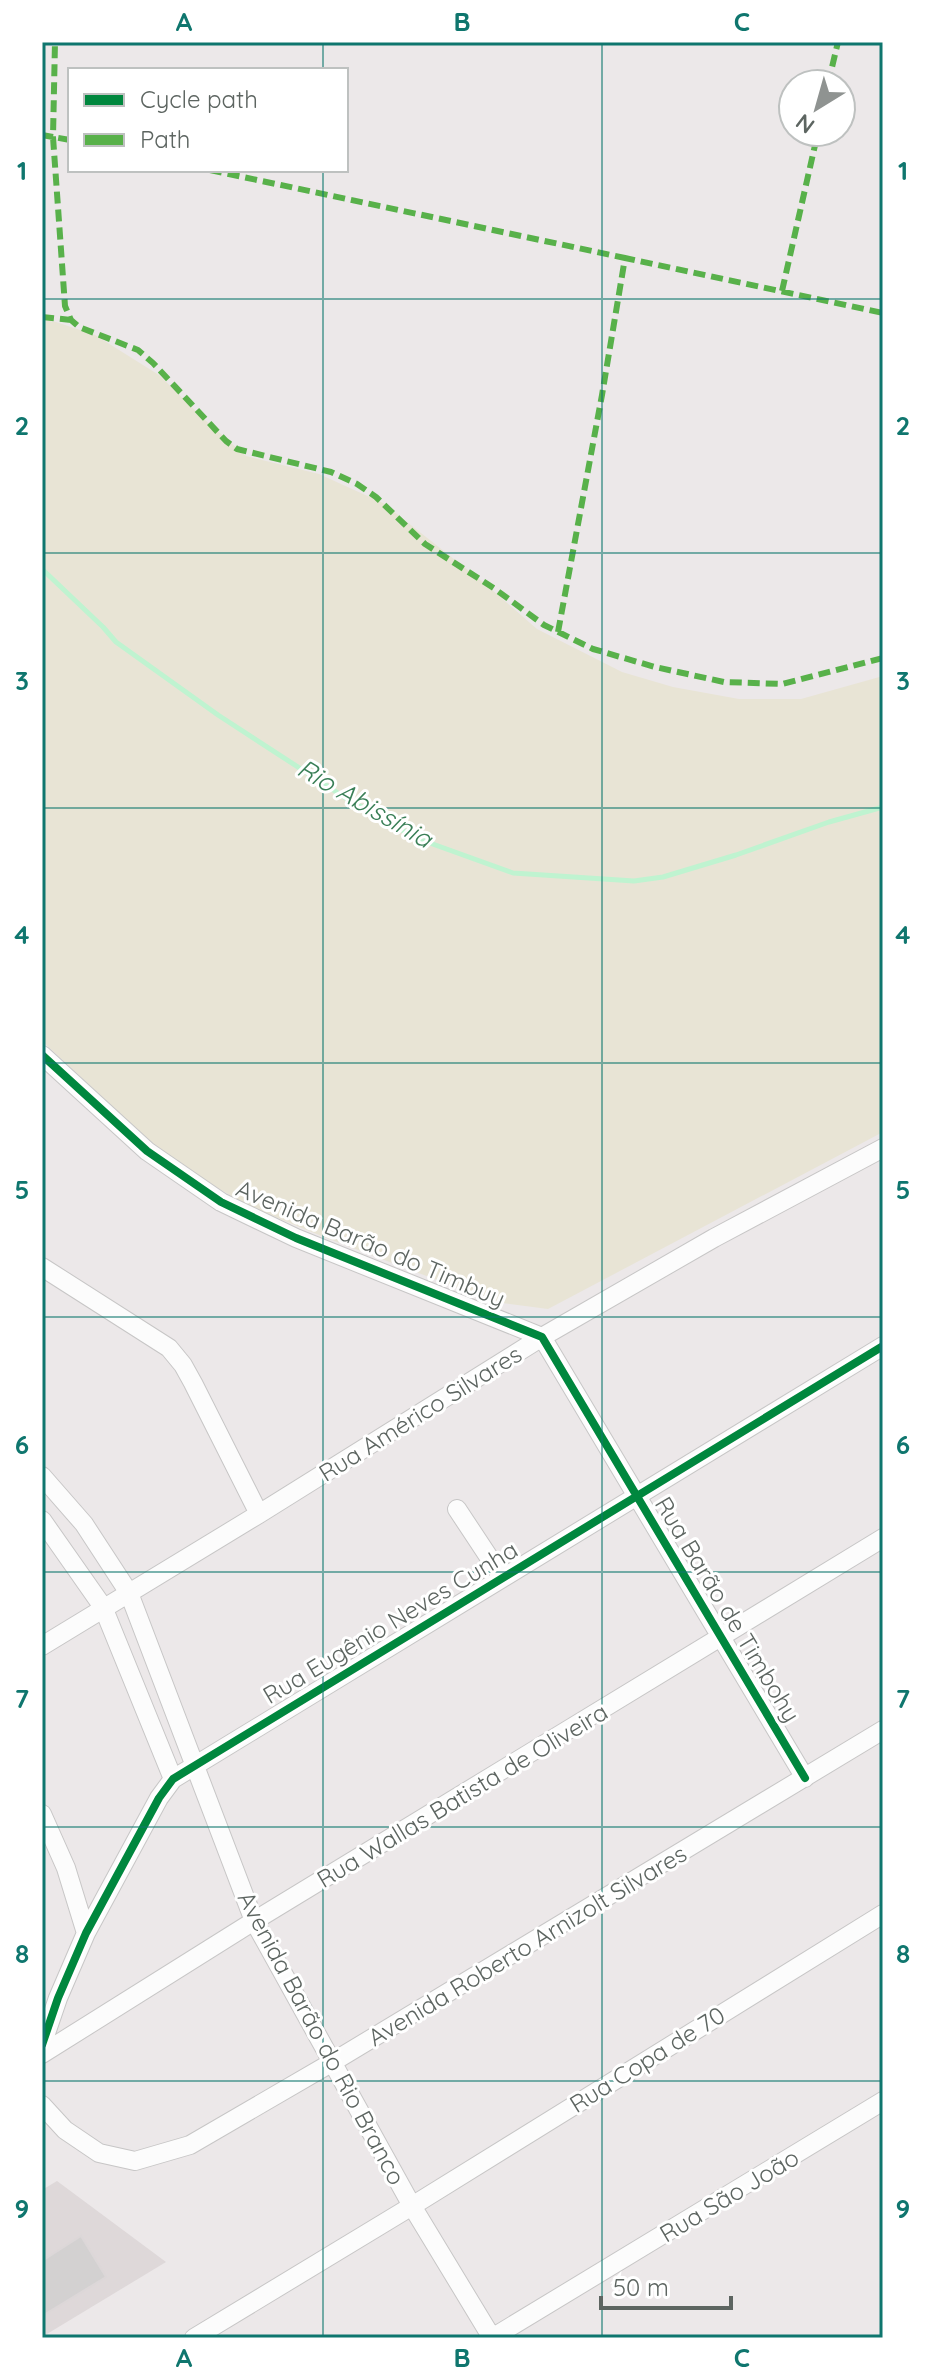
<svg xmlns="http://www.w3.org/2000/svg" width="925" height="2380" font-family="Quicksand,sans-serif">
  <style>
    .education { fill: #ded8d9 }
    .green { fill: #e8e4d5 }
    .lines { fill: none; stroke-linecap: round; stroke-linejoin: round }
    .stream { stroke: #bff3d0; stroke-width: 5 }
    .building { fill: #d3d1d1; stroke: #dcd7d8; stroke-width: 2 }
    .minor-casing { stroke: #c7c6c6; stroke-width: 20 }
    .minor { stroke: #fcfcfc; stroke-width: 18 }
    .quiet { stroke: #58b14a; stroke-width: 6; stroke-dasharray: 12 6; stroke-linecap: butt }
    .cycleway-casing { stroke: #fff; stroke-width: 13 }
    .cycleway { stroke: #00873e; stroke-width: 8 }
    .grid { fill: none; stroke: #0f766e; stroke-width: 2; stroke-opacity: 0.55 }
    .labels { text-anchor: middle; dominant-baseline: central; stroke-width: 6; stroke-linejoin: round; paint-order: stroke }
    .street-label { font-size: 24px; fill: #5d6561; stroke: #fff }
    .water-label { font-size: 26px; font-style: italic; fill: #3a7f57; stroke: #fff }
    .neatline { fill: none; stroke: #0f766e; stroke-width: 3 }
    .grid-label { font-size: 26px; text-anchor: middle; font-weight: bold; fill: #0f766e }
  </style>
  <rect width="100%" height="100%" fill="#ece8e9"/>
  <path class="education" d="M 57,2181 L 166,2262 L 42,2337 L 42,2190 Z"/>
  <path class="green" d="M 42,320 L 56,322 L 95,335 L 159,375 L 204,419 L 246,456 L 319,474 L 383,503 L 483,582 L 537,629 L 622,672 L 673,687 L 739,699 L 801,699 L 883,676 L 883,1132 L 548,1309 L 495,1302 L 324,1237 L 251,1207 L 191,1173 L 150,1141 L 42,1041 Z"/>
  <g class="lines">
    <path class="stream" d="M 42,569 L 103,627 L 116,642 L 218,715 L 344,797 L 416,838 L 513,873 L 634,881 L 663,877 L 736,855 L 829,822 L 883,807"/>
  </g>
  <path class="building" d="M 81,2236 L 106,2277 L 42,2316 L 42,2261 Z"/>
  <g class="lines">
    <g class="minor-casing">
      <path id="minor" d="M 42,1055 L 147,1151 L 221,1202 L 296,1238 L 542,1337 L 805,1778
        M 42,1267 L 169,1348 L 183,1365 L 193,1383 L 259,1514
        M 42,1476 L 84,1524 L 129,1593 L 254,1921 L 412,2206 L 492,2338
        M 457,1509 L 502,1577
        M 42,1520 L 103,1607 L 173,1779
        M 42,1646 L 259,1514 L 542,1337 L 714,1238 L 883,1148
        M 42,1814 L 66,1868 L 86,1933
        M 42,2045 L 58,1998 L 86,1933 L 159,1798 L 173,1779 L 883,1346
        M 42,2054 L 254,1921 L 883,1538
        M 42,2105 L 65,2130 L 99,2153 L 135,2161 L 190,2145 L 331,2063 L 883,1730
        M 194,2338 L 412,2206 L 883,1914
        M 492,2338 L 883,2101"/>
    </g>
    <use href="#minor" class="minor"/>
    <path class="quiet" d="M 828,84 L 838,42
      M 42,135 L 53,137 L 55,42
      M 70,140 L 53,137 L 65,306 L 71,320 L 79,327 L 138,350 L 153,363 L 226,441 L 237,449 L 331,472 L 357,484 L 376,497 L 425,544 L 495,589 L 544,625 L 593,649 L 655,667 L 724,682 L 782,684 L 883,658
      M 210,170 L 625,258
      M 782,291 L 818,132
      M 42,317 L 71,320
      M 558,632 L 602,395 L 625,258 L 883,313"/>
    <g class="cycleway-casing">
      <path id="cycleway" d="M 42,1055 L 147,1151 L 221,1202 L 296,1238 L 542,1337 L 805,1778
        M 42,2045 L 58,1998 L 86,1933 L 159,1798 L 173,1779 L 883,1346"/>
    </g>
    <use href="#cycleway" class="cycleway"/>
  </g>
  <path class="grid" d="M 323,42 L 323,70M 602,42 L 602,2338M 323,170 L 323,2338M 42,299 L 883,299M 42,553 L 883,553M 42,808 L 883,808M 42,1063 L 883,1063M 42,1317 L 883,1317M 42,1572 L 883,1572M 42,1827 L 883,1827M 42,2081 L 883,2081"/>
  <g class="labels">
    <g class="street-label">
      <text transform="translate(371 1243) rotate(23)">Avenida Barão do Timbuy</text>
      <text transform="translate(420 1413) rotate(-32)">Rua Américo Silvares</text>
      <text transform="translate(728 1609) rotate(59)">Rua Barão de Timbohy</text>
      <text transform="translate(390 1622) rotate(-31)">Rua Eugênio Neves Cunha</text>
      <text transform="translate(462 1795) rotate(-31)">Rua Wallas Batista de Oliveira</text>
      <text transform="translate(527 1945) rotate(-31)">Avenida Roberto Arnizolt Silvares</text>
      <text transform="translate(322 2038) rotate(62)">Avenida Barão do Rio Branco</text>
      <text transform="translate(647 2059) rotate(-32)">Rua Copa de 70</text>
      <text transform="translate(729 2195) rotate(-31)">Rua São João</text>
    </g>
    <g class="water-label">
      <text transform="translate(365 803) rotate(30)">Rio Abissínia</text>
    </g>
  </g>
  <rect width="925" height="2380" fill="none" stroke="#ffffff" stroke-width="88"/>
  <rect x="68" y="68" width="280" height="104" fill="#ffffff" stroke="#bec1c0" stroke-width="2"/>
  <rect x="84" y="94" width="40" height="12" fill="#00873e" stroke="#bec1c0" stroke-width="2"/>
  <text x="140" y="108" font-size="24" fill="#5d6561">Cycle path</text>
  <rect x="84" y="134" width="40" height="12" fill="#58b14a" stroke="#bec1c0" stroke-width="2"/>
  <text x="140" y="148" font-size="24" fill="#5d6561">Path</text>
  <g transform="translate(817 108) rotate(217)"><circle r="38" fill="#ffffff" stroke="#bec1c0" stroke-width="2"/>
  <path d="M0-6L14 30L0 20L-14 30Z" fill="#8f9391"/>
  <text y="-12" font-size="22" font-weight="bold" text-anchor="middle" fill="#5d6561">N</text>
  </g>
  <path d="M601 2296v12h130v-12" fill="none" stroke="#5d6561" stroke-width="4"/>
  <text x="613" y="2296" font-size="24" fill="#5d6561" stroke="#ffffff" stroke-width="6" paint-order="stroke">50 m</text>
  <rect x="44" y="44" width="837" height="2292" class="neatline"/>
  <g class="grid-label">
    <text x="184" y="31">A</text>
    <text x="462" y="31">B</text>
    <text x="742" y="31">C</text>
    <text x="22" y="180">1</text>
    <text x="903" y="180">1</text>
    <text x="22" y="435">2</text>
    <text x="903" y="435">2</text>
    <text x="22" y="690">3</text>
    <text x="903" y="690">3</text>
    <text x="22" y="944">4</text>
    <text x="903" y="944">4</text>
    <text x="22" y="1199">5</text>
    <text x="903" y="1199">5</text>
    <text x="22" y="1454">6</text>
    <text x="903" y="1454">6</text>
    <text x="22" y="1708">7</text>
    <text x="903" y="1708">7</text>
    <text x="22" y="1963">8</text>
    <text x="903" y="1963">8</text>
    <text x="22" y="2218">9</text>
    <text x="903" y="2218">9</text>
    <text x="184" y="2367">A</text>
    <text x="462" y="2367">B</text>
    <text x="742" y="2367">C</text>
  </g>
</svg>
